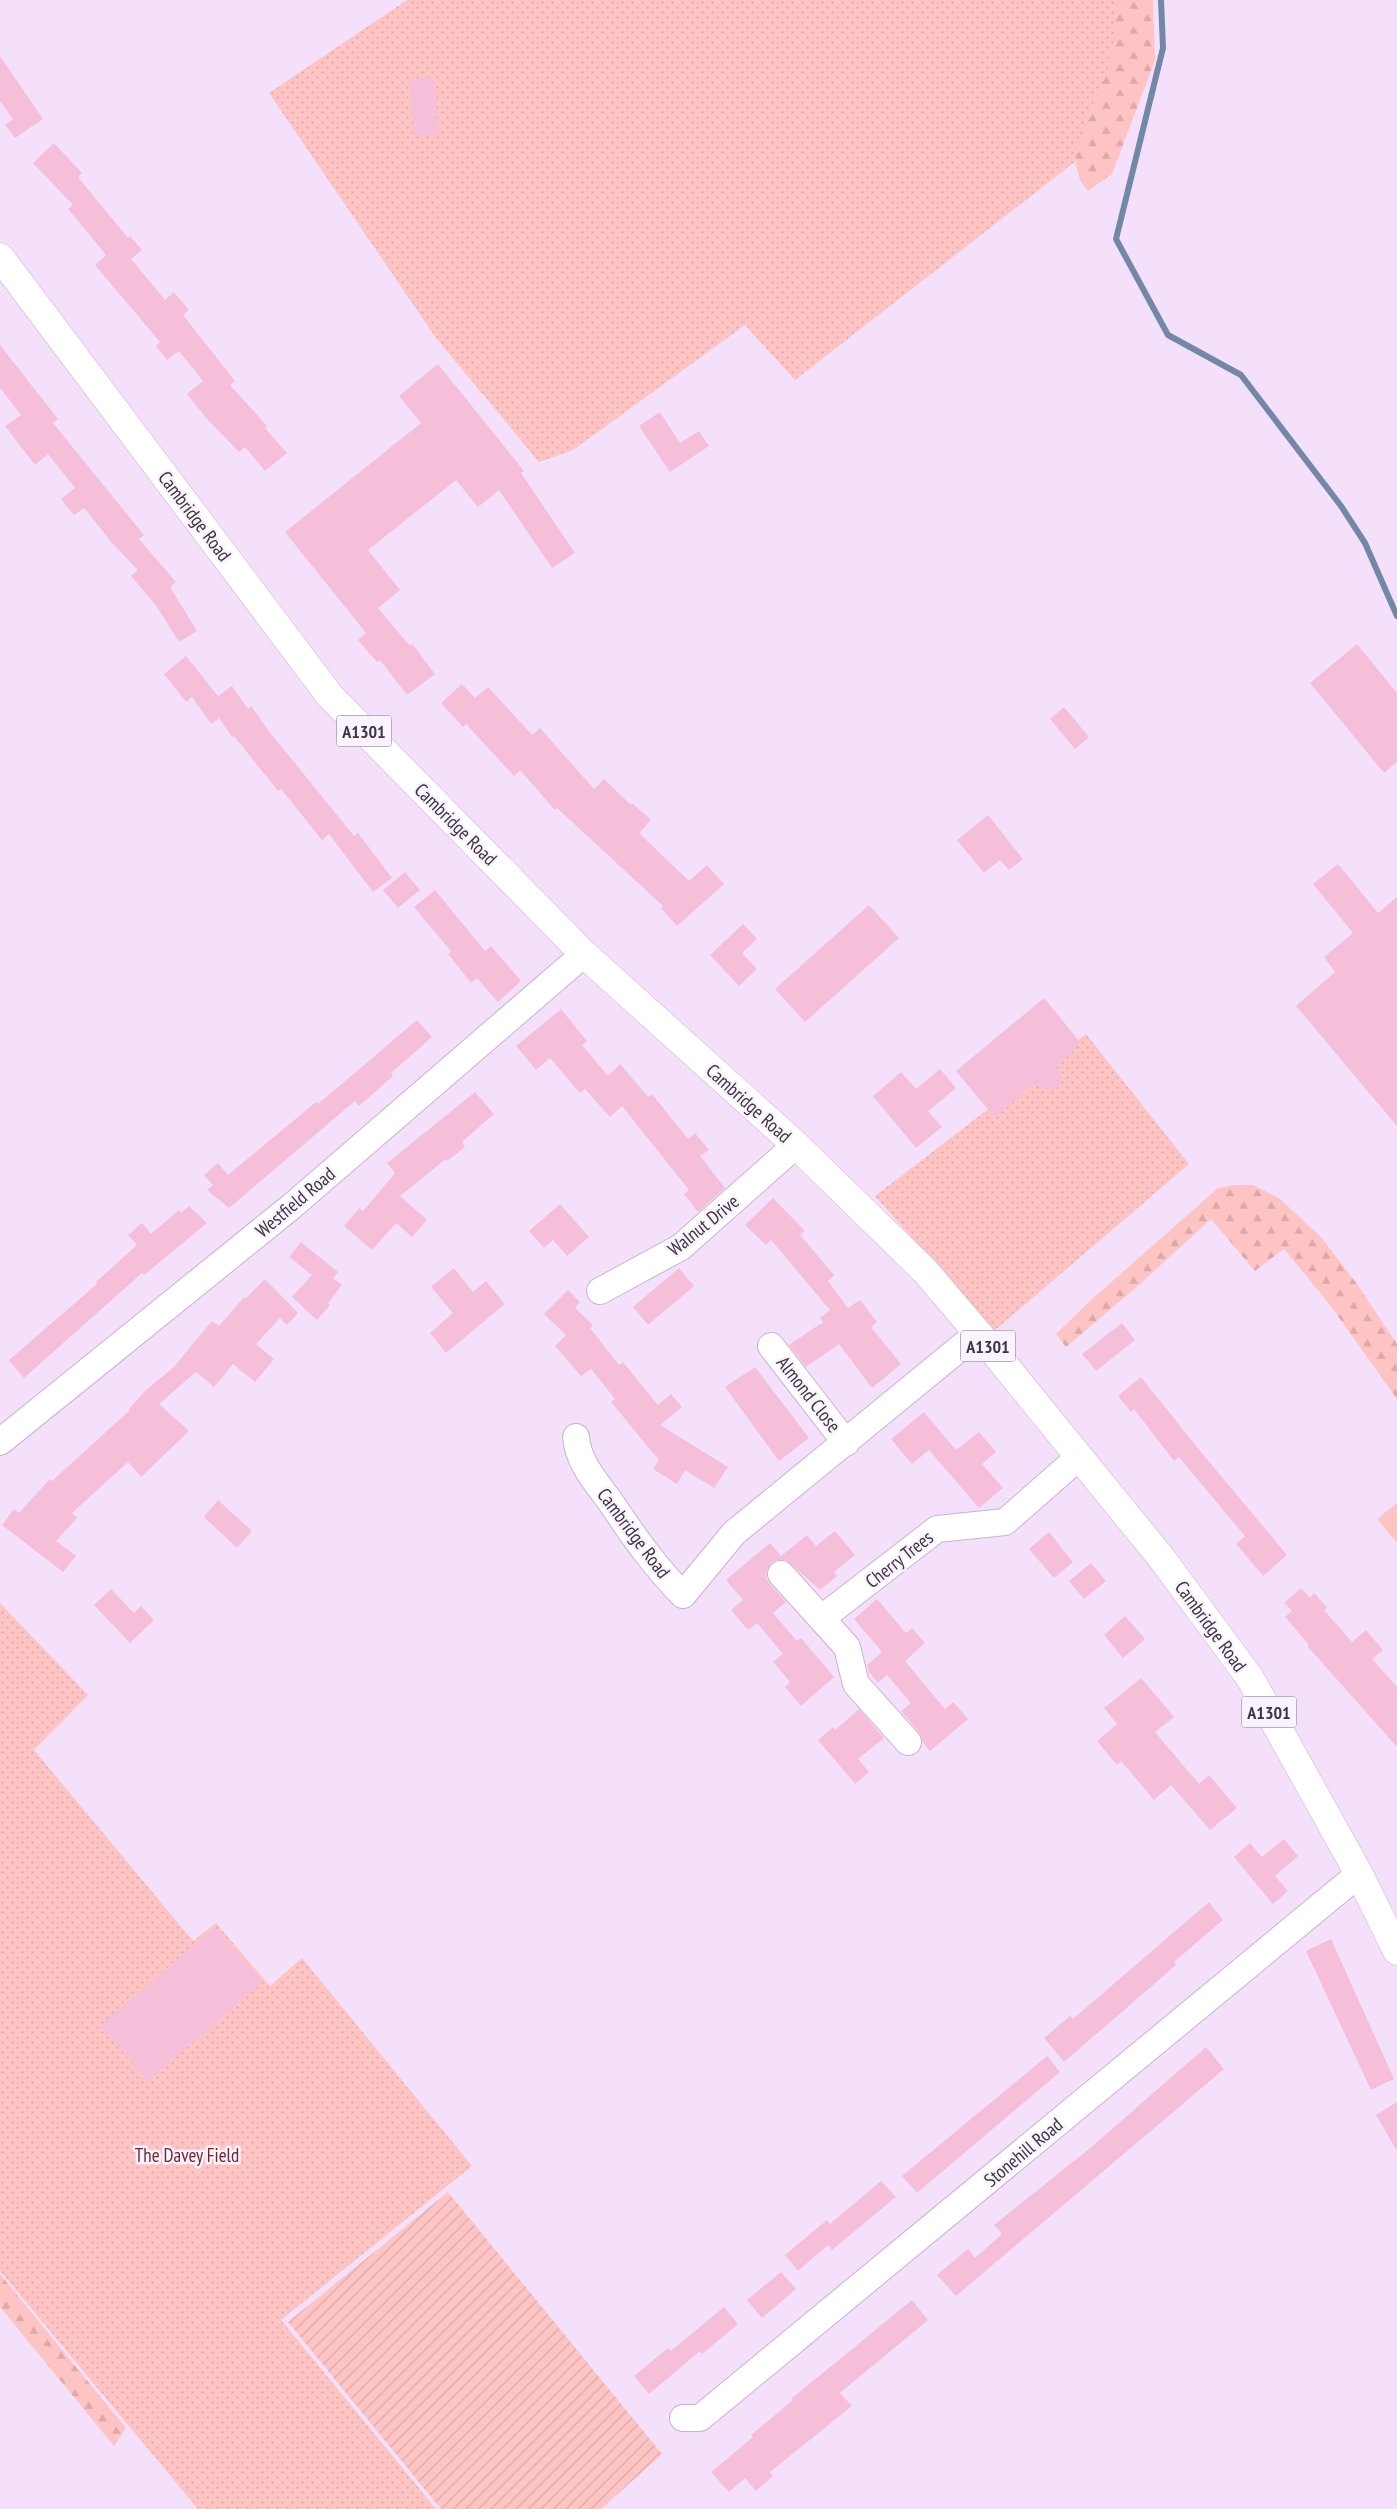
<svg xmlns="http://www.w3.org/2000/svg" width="1397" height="2509" font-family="'PT Sans Narrow',sans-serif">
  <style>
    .grass { fill: url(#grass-dots) }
    .forest { fill: url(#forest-firs) }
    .garden { fill: url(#garden-furrows) }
    .pitch { fill: #fec4c4 }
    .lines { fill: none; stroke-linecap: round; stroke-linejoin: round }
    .stream { stroke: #7387a7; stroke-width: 6 }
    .building { fill: #f5bfd9 }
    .street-casing { stroke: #c7b3ce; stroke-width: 28 }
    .primary-casing { stroke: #c7b3ce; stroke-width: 29 }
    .street { stroke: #fff; stroke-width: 26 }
    .primary { stroke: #fff; stroke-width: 28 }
    .labels { text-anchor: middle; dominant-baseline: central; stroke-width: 5; stroke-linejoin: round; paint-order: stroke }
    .shield { fill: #faf2fd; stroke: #756d78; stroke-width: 1 }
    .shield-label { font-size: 18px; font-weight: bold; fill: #3c343f }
    .street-label { font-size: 19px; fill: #3c343f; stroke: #faf2fd }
    .park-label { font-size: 19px; fill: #6e282d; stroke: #faf2fd }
  </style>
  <defs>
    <pattern id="grass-dots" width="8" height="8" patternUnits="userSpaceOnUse" patternTransform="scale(1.25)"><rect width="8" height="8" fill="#fec4c4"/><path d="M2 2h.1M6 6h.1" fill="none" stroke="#dba9a9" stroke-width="1.8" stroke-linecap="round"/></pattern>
    <pattern id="forest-firs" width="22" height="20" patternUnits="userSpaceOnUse" patternTransform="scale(1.25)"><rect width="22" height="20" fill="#fec4c4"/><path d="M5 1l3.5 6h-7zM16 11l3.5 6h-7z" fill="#dba9a9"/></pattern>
    <pattern id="garden-furrows" width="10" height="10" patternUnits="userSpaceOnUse" patternTransform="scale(1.25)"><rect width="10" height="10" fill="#fec4c4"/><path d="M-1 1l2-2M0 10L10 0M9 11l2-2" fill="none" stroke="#dba9a9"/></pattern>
  </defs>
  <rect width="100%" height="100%" fill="#f4e0fb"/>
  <path class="grass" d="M 407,0 L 1140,0 L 1122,125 L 795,380 L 745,325 L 573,450 L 539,462 L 436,338 L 269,93 Z
    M 1086,1034 L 1189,1164 L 994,1331 L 875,1196 Z
    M 0,1603 L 88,1695 L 34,1750 L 193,1941 L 216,1923 L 270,1986 L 302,1958 L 472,2166 L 281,2320 L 436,2509 L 198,2509 L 0,2271 Z"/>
  <path class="forest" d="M 1115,0 L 1153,0 L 1155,60 L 1112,174 L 1088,191 C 1054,151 1102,99 1111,58 C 1115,40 1113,18 1115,0 Z
    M 1235,1185 L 1253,1185 L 1279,1198 L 1321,1237 L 1357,1284 L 1397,1344 L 1397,1399 L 1330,1305 L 1284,1249 L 1255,1271 L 1211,1219 L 1140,1284 L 1066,1347 L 1056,1334 L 1090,1301 L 1218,1188 Z
    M 0,2274 L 126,2428 L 114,2446 L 0,2307 Z"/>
  <path class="garden" d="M 448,2192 L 662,2454 L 601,2509 L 441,2509 L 288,2322 Z"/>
  <path class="pitch" d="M 1397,1503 L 1397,1543 L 1377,1519 Z"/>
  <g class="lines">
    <path class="stream" d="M 1161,0 L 1163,48 L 1116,239 L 1168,335 L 1241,375 L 1341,506 L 1365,543 L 1397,616"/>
  </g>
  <path class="building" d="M 0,56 L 43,119 L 15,138 L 5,125 L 13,119 L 0,101 Z
    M 434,77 L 439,134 L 414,136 L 409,79 Z
    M 54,143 L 82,173 L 78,177 L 128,238 L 130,236 L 142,250 L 131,259 L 165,300 L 174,292 L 189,310 L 183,315 L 235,381 L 230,385 L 267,426 L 265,428 L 287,453 L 265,471 L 245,447 L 239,452 L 207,419 L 187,394 L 203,381 L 179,351 L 167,360 L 156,346 L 160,342 L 95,265 L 106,255 L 68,209 L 73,205 L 33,163 Z
    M 0,345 L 58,419 L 53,423 L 144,535 L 139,539 L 176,582 L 170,587 L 197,631 L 179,642 L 157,607 L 131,576 L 138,570 L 113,544 L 84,508 L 74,515 L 61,499 L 75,488 L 48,454 L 35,465 L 5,426 L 21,415 L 0,388 Z
    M 438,364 L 524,471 L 521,473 L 575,553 L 552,568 L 499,490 L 478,507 L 456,480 L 368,550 L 400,590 L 378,608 L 410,646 L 412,644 L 435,674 L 407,695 L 380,660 L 377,662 L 358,640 L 366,633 L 285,532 L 421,423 L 399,396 Z
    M 660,412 L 680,443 L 699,431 L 709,446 L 670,472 L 639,426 Z
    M 1357,644 L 1397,693 L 1397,762 L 1384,773 L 1310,683 Z
    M 186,656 L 218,696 L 232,686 L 248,709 L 251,706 L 268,730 L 354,836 L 358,833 L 392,878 L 373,892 L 329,834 L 322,840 L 281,789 L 278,791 L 234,736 L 232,737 L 219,718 L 211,724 L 192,697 L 186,702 L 164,674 Z
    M 462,684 L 475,698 L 488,687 L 532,735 L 540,728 L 594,789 L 604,779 L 631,805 L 632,803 L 651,820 L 639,833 L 689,881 L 707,865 L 724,884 L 677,926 L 661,908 L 663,906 L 557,808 L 555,810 L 520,770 L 514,776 L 466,724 L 463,727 L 441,703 Z
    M 1064,707 L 1089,737 L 1075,749 L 1050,719 Z
    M 988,815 L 1023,859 L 1009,870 L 1000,860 L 984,873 L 957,840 Z
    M 1338,864 L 1378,913 L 1397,897 L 1397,1126 L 1296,1006 L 1335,972 L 1324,957 L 1353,933 L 1313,884 Z
    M 405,872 L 420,890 L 398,908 L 383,890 Z
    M 435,890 L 485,951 L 491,946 L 521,981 L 498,1002 L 477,978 L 471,983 L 448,954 L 451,951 L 414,907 Z
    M 869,905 L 899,938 L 805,1022 L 775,989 Z
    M 743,924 L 757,939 L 742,953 L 757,969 L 739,986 L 710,955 Z
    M 1044,998 L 1081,1043 L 1055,1066 L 1062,1075 L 1060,1085 L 1055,1090 L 1032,1085 L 995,1118 L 956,1071 Z
    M 561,1009 L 587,1041 L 582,1045 L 608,1076 L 620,1064 L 648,1097 L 652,1094 L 688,1139 L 695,1133 L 709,1150 L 700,1156 L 725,1188 L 698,1212 L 684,1194 L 689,1190 L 622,1106 L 610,1117 L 585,1089 L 580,1093 L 550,1058 L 536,1070 L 516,1046 Z
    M 417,1020 L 432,1037 L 391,1073 L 393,1076 L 359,1106 L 355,1101 L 229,1208 L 207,1190 L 213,1185 L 204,1175 L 218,1163 L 228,1175 L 316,1102 L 318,1104 Z
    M 940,1069 L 956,1088 L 928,1111 L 942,1127 L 916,1148 L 873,1096 L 901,1072 L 916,1089 Z
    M 475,1092 L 494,1114 L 462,1142 L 465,1147 L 447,1161 L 446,1159 L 400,1196 L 427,1220 L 412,1237 L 396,1223 L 372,1250 L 344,1226 L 359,1208 L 363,1211 L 395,1173 L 387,1163 Z
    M 773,1198 L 805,1231 L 800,1235 L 834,1275 L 828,1281 L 848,1308 L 860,1300 L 877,1322 L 871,1327 L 901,1364 L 872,1388 L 839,1344 L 806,1367 L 789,1345 L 823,1322 L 820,1318 L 830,1310 L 771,1240 L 766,1245 L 745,1225 Z
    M 560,1204 L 589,1237 L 567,1256 L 553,1240 L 544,1248 L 529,1231 Z
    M 189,1206 L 207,1223 L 144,1275 L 142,1273 L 24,1378 L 9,1360 L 97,1284 L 96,1282 L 137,1245 L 128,1235 L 142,1223 L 151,1234 L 179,1210 L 181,1213 Z
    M 301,1242 L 338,1272 L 333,1278 L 342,1285 L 328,1303 L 330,1305 L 317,1320 L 292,1297 L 312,1275 L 289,1257 Z
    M 454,1268 L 473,1292 L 486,1281 L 505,1304 L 446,1353 L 430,1333 L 453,1313 L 431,1287 Z
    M 679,1268 L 694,1286 L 648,1325 L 633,1307 Z
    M 265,1279 L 298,1313 L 287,1325 L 280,1318 L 256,1344 L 274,1359 L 255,1382 L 233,1364 L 214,1387 L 196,1372 L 159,1404 L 189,1431 L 141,1477 L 128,1462 L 72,1513 L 77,1518 L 56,1541 L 76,1556 L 63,1572 L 2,1525 L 14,1509 L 19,1513 L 50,1479 L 52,1481 L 130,1410 L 129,1409 L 145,1391 L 174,1367 L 212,1321 L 219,1326 L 244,1297 L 246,1298 Z
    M 568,1290 L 580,1302 L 575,1308 L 593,1325 L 590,1328 L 619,1365 L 623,1362 L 658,1405 L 671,1394 L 682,1407 L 660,1425 L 728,1467 L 714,1488 L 685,1470 L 677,1484 L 653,1469 L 659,1460 L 611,1402 L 615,1399 L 591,1369 L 581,1376 L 555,1346 L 566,1335 L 544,1314 Z
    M 1122,1323 L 1135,1340 L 1096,1371 L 1082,1354 Z
    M 755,1367 L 809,1438 L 779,1461 L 725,1387 Z
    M 1141,1377 L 1205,1457 L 1287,1555 L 1263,1576 L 1236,1544 L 1245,1536 L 1179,1457 L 1174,1461 L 1134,1409 L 1131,1412 L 1118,1396 Z
    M 924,1412 L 956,1450 L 979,1432 L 996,1452 L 982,1464 L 1003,1488 L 979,1508 L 929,1450 L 912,1464 L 891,1439 Z
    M 218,1500 L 252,1531 L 237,1548 L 204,1517 Z
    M 835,1531 L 855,1555 L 834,1572 L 837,1576 L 820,1590 L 786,1560 L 777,1560 L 771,1563 L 767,1570 L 766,1578 L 770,1584 L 786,1602 L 773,1613 L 797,1641 L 801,1638 L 834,1677 L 801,1706 L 785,1687 L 790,1682 L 773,1662 L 783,1654 L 757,1623 L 748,1630 L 731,1610 L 743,1600 L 726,1580 L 770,1543 L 781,1556 L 807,1535 L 816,1546 Z
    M 1049,1532 L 1073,1562 L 1054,1578 L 1029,1549 Z
    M 1091,1563 L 1106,1581 L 1084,1599 L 1069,1581 Z
    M 1301,1588 L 1310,1598 L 1314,1593 L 1327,1607 L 1324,1610 L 1352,1642 L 1366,1630 L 1383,1650 L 1372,1659 L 1397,1687 L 1397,1747 L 1317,1657 L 1307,1646 L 1309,1645 L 1285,1617 L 1292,1611 L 1284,1603 Z
    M 111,1589 L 134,1613 L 141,1606 L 154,1620 L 130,1643 L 94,1605 Z
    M 877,1599 L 906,1633 L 912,1628 L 925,1643 L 905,1661 L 945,1709 L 953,1702 L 968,1719 L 930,1751 L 923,1743 L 919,1732 L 901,1711 L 911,1703 L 887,1675 L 878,1683 L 869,1672 L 867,1665 L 882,1652 L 854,1619 Z
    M 1125,1616 L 1145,1639 L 1123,1658 L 1104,1635 Z
    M 1141,1678 L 1174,1717 L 1155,1732 L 1199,1784 L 1209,1775 L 1237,1808 L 1210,1830 L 1171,1785 L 1154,1800 L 1121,1761 L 1117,1765 L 1097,1741 L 1117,1724 L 1104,1708 Z
    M 859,1709 L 884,1738 L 858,1759 L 869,1772 L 855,1784 L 818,1740 L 833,1727 L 835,1730 Z
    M 1284,1839 L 1298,1856 L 1275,1876 L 1288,1891 L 1273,1904 L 1234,1857 L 1250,1843 L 1262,1857 Z
    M 1209,1902 L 1223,1920 L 1174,1962 L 1176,1965 L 1064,2062 L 1044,2038 L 1070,2016 L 1073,2019 Z
    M 215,1927 L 263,1982 L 148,2081 L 100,2026 Z
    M 1331,1939 L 1394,2079 L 1371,2090 L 1306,1951 Z
    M 1206,2047 L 1224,2069 L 956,2296 L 937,2275 L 968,2249 L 975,2258 L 1002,2234 L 994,2225 L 1089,2149 Z
    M 1047,2056 L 1060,2072 L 917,2193 L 902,2176 Z
    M 1397,2102 L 1397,2151 L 1376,2115 Z
    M 881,2181 L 896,2197 L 832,2250 L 828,2245 L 798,2271 L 785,2255 L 827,2220 L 830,2224 Z
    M 781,2272 L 796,2289 L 762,2318 L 747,2300 Z
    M 912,2300 L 928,2320 L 840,2393 L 852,2406 L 770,2472 L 773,2476 L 756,2491 L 745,2478 L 729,2492 L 711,2472 L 753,2437 L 751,2435 L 792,2401 L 791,2399 Z
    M 724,2307 L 738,2324 L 702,2354 L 700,2351 L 649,2394 L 634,2376 L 668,2348 L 671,2351 Z"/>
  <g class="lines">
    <g class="street-casing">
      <path id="street" d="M 600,1291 L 681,1247 L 796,1145
        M 771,1346 L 846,1443
        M 576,1437 C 578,1463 597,1483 612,1504 C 634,1537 655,1567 683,1595 L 734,1533 L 977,1334
        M 0,1442 L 292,1206 L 584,954
        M 781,1574 L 847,1647 L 856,1684 L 908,1742
        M 822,1618 L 937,1529 L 1005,1522 L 1079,1457
        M 683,2418 L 700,2418 L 1359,1874"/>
    </g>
    <g class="primary-casing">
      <path id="primary" d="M 0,257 L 330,696 L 584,954 L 796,1145 L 925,1271 L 994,1352 L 1163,1560 L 1250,1678 L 1359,1874 L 1397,1951"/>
    </g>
    <use href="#street" class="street"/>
    <use href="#primary" class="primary"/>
  </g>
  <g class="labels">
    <g class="shield">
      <rect x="336.5" y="715.5" width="55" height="31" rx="4"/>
      <rect x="960.5" y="1330.5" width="55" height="31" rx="4"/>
      <rect x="1241.5" y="1696.5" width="55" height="31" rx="4"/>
    </g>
    <g class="shield-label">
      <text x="364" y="731">A1301</text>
      <text x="988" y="1346">A1301</text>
      <text x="1269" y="1712">A1301</text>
    </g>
    <g class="street-label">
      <text transform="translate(195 516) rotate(53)">Cambridge Road</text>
      <text transform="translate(456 824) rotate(45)">Cambridge Road</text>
      <text transform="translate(749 1103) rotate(42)">Cambridge Road</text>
      <text transform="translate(295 1202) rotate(-40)">Westfield Road</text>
      <text transform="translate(703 1225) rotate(-39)">Walnut Drive</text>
      <text transform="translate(809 1394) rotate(52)">Almond Close</text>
      <text transform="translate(634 1533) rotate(53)">Cambridge Road</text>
      <text transform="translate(899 1559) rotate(-38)">Cherry Trees</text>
      <text transform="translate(1211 1626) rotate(54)">Cambridge Road</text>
      <text transform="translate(1023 2152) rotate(-40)">Stonehill Road</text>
    </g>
    <g class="park-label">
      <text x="187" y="2155">The Davey Field</text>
    </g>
  </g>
</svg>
